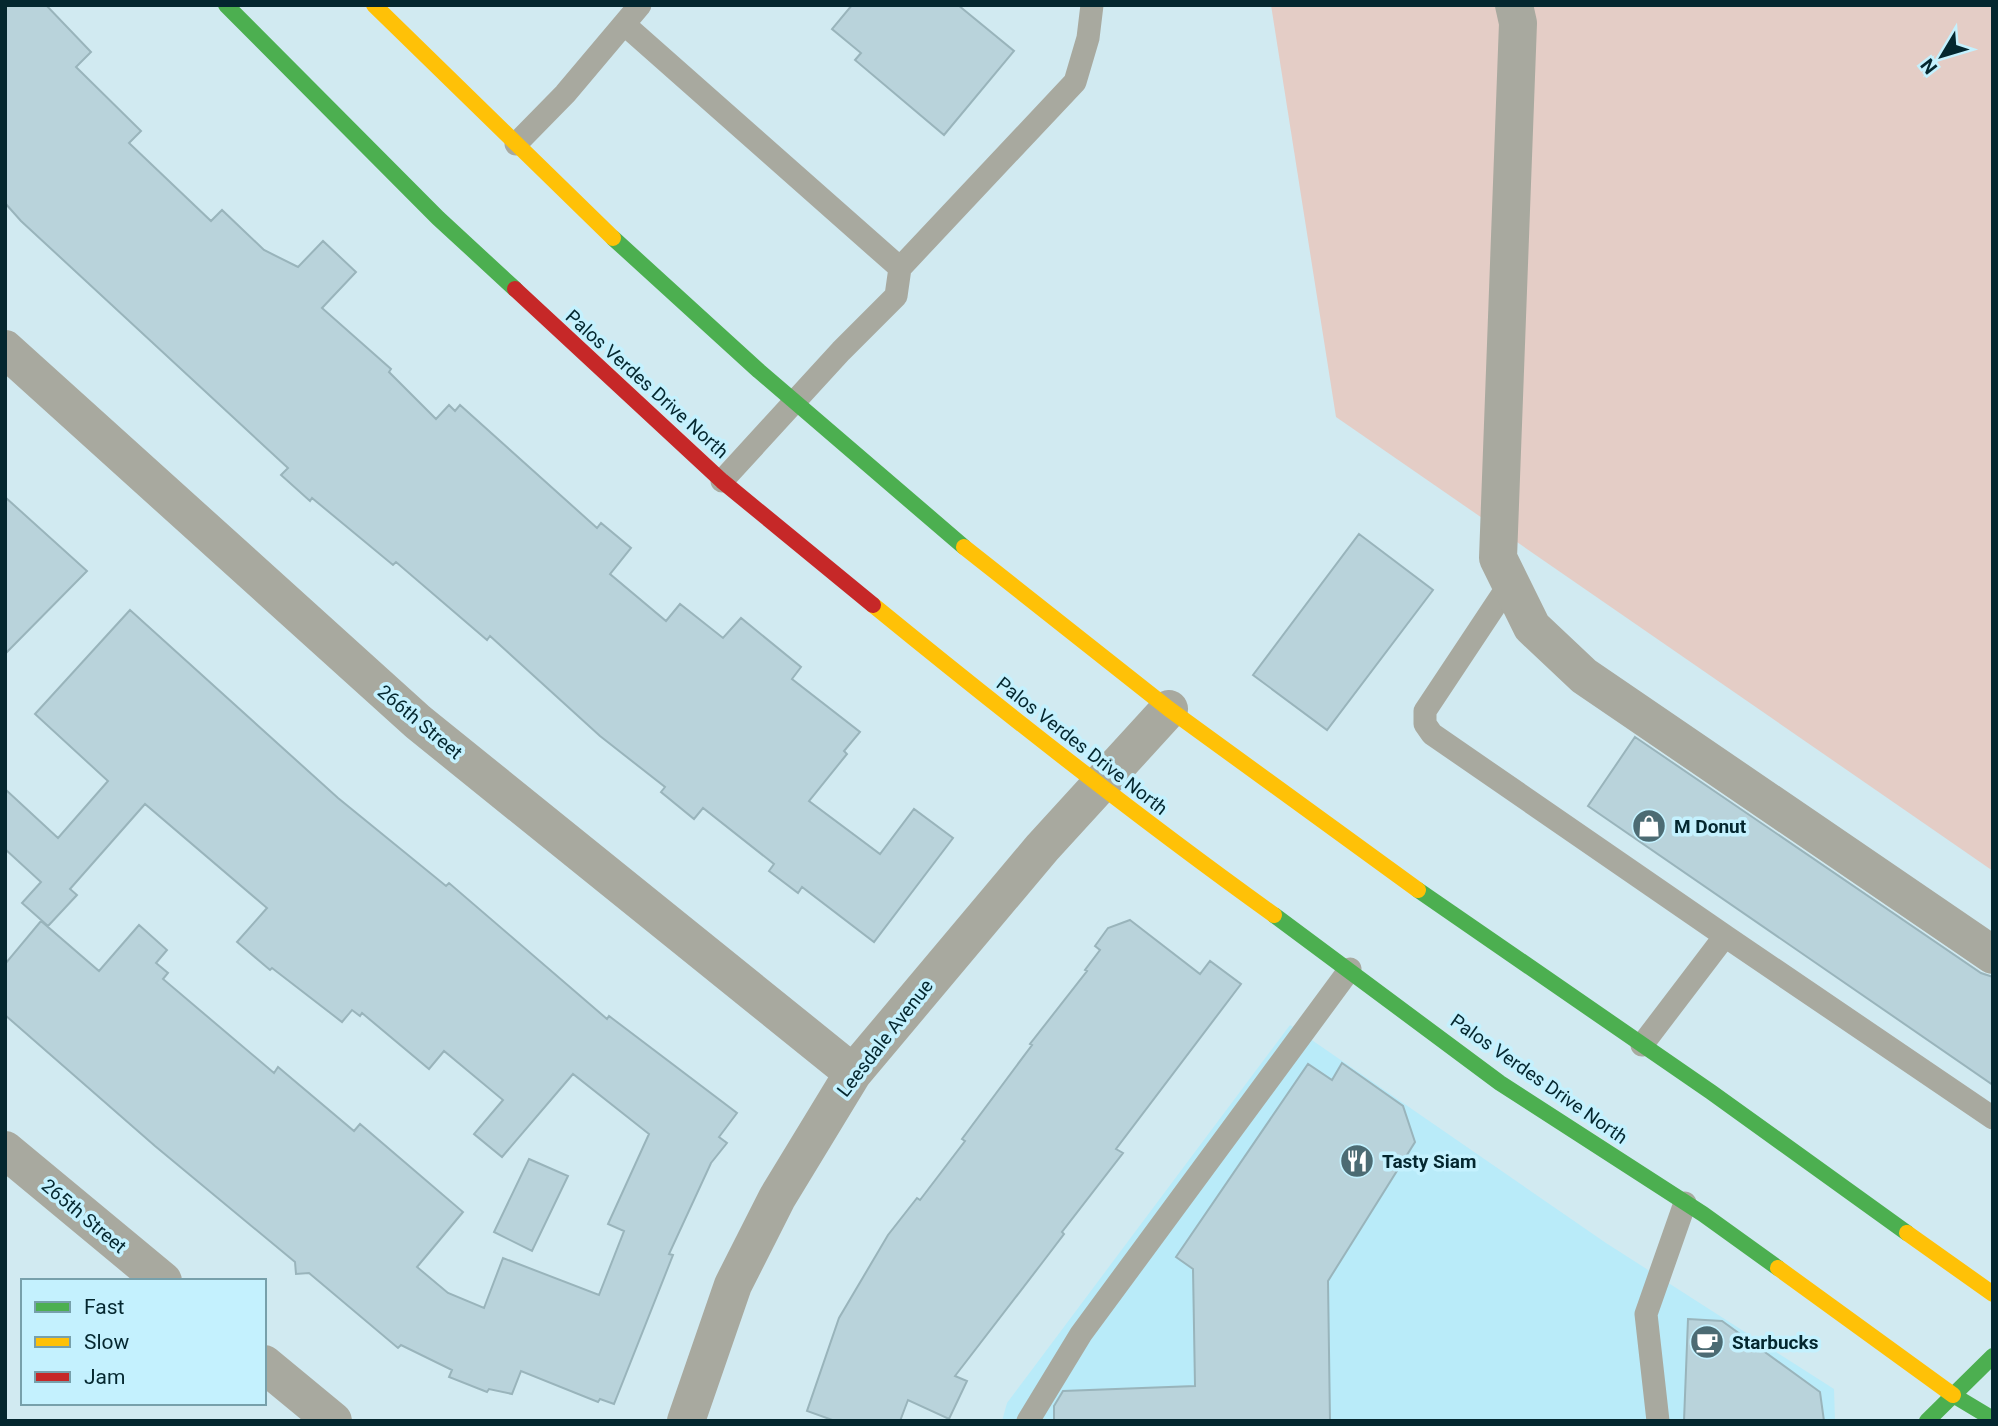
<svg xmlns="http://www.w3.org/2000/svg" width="1998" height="1426" font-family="Roboto,sans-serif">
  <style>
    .built { fill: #b9ebf9 }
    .green { fill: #e4cdc6 }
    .building { fill: #b9d3db; stroke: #99b4bb; stroke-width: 2 }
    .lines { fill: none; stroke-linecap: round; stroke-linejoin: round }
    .lane { stroke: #a8a99f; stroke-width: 23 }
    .street { stroke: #a8a99f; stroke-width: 38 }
    .fast { stroke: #4caf50; stroke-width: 16 }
    .slow { stroke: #ffc107; stroke-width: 16 }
    .jam { stroke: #c62828; stroke-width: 16 }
    .labels { text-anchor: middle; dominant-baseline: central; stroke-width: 7; stroke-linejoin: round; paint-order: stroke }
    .street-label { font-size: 19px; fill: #04272f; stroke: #c4f1fe }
    .poi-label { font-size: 19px; font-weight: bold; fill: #04272f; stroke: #c4f1fe; text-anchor: start }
  </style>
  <rect width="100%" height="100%" fill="#d1eaf1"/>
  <path class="built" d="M 1290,1025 L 1606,1243 L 1834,1389 L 1835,1421 L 1002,1421 L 1007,1403 Z"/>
  <path class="green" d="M 1271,5 L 1993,5 L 1993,871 L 1336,417 Z"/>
  <path class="building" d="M 5,5 L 46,5 L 91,52 L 76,67 L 141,131 L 129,143 L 211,221 L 222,210 L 264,250 L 298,267 L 323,241 L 356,272 L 322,308 L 391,369 L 389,372 L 436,419 L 449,405 L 455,411 L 460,405 L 597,528 L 601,523 L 631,548 L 610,574 L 666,621 L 680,604 L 723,638 L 741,618 L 801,667 L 792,679 L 860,732 L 844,751 L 847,754 L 809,801 L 880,854 L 914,809 L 953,838 L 874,942 L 802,887 L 798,893 L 769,871 L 774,864 L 703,808 L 694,819 L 661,792 L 665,787 L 600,736 L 490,636 L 487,640 L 396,562 L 393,565 L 312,498 L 310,501 L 281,475 L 288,468 L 21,221 L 5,203 Z
    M 852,5 L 958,5 L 1014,51 L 944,135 L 855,60 L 861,53 L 832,29 Z
    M 5,497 L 87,571 L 5,654 Z
    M 1359,534 L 1433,590 L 1327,730 L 1253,675 Z
    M 130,610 L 338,798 L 446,886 L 449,883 L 607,1019 L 609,1016 L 737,1113 L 719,1137 L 727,1143 L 711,1163 L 669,1254 L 673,1255 L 614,1404 L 600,1399 L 598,1402 L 521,1371 L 512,1394 L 489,1389 L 487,1392 L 449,1377 L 452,1370 L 401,1345 L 398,1348 L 309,1273 L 296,1274 L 295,1262 L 155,1146 L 5,1015 L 5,964 L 41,921 L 99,971 L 139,925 L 167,950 L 156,963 L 168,973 L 163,979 L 274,1073 L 278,1067 L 354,1131 L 360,1124 L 463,1212 L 417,1267 L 448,1293 L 484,1308 L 503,1258 L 599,1295 L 624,1231 L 608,1224 L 649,1134 L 573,1074 L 502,1157 L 474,1134 L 503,1100 L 444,1051 L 429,1069 L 362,1013 L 360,1016 L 352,1010 L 342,1022 L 272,968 L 270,970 L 237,942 L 267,908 L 145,804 L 70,889 L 77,895 L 48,926 L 22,903 L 41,882 L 5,849 L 5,789 L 58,838 L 108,781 L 35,714 Z
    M 1635,737 L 1981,973 L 1993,977 L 1993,1085 L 1588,806 Z
    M 1130,920 L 1200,974 L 1210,961 L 1241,984 L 1116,1149 L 1123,1153 L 1062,1232 L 1064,1234 L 1042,1263 L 955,1376 L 967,1381 L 949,1419 L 908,1400 L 900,1421 L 835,1421 L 807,1411 L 839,1318 L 888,1235 L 917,1198 L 920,1200 L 965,1141 L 962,1139 L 1032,1045 L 1030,1044 L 1087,971 L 1085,970 L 1100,950 L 1095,946 L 1108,928 Z
    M 1342,1063 L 1403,1106 L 1415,1142 L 1328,1281 L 1330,1421 L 1054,1421 L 1054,1406 L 1063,1391 L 1195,1386 L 1193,1269 L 1176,1257 L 1308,1064 L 1332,1080 Z
    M 529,1159 L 568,1176 L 532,1251 L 494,1232 Z
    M 1688,1319 L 1722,1321 L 1820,1392 L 1824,1421 L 1684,1421 Z"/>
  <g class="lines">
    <path class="lane" d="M 624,24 L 900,268 L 896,296 L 841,351 L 722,481
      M 516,144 L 565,94 L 640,5
      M 900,268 L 1075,82 L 1088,38 L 1092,5
      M 1510,583 L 1425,711 L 1425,724 L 1432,734 L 1725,936 L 1642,1045
      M 1725,936 L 1993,1118
      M 1028,1421 L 1081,1334 L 1350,969
      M 1658,1421 L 1646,1314 L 1685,1203"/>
    <path class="street" d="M 1514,5 L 1518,23 L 1498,558 L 1532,627 L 1584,676 L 1993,955
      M 5,349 L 418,722 L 853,1073
      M 5,1150 L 163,1281
      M 264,1364 L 333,1421
      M 686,1421 L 733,1285 L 777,1198 L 853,1073 L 1042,848 L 1169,709"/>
    <path class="fast" d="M 226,5 L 438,218 L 515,289
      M 613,238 L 759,371 L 964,547
      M 1418,890 L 1711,1092 L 1907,1233
      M 1274,915 L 1500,1083 L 1703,1214 L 1778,1268
      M 1953,1395 L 1993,1419
      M 1927,1421 L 1993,1356"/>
    <path class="slow" d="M 374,5 L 613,238
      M 964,547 L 1169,709 L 1418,890
      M 873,605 C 1004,712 1136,816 1274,915
      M 1907,1233 L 1993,1294
      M 1778,1268 L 1953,1395"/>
    <path class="jam" d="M 515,289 L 722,481 L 873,605"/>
  </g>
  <defs>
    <g id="shop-disc" transform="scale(1.75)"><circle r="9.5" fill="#4c6b73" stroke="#c4f1fe"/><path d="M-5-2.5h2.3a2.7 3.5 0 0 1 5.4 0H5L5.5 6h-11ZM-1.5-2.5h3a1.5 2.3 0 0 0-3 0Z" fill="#fff"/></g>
    <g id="restaurant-disc" transform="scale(1.75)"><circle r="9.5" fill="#4c6b73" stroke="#c4f1fe"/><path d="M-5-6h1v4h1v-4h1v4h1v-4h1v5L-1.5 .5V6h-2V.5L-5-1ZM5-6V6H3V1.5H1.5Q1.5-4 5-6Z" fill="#fff"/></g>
    <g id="cafe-disc" transform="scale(1.75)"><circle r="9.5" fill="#4c6b73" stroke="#c4f1fe"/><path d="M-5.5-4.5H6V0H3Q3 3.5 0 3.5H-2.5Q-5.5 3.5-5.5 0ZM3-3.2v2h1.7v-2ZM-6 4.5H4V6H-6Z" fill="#fff"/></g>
  </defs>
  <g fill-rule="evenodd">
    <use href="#shop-disc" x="1649" y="826"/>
    <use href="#restaurant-disc" x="1357" y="1161"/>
    <use href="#cafe-disc" x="1707" y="1342"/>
  </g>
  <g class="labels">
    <g class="street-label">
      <text transform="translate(647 384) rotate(42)">Palos Verdes Drive North</text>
      <text transform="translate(420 722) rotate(40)">266th Street</text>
      <text transform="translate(1082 746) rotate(38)">Palos Verdes Drive North</text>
      <text transform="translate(885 1038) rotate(-52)">Leesdale Avenue</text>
      <text transform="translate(1539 1079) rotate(35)">Palos Verdes Drive North</text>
      <text transform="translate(84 1216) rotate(40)">265th Street</text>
    </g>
    <g class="poi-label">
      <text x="1674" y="826">M Donut</text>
      <text x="1382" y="1161">Tasty Siam</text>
      <text x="1732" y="1342">Starbucks</text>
    </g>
  </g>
  <rect width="1998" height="1426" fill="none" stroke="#04272f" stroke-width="14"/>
  <rect x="21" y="1279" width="245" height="126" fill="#c4f1fe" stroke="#77a0ab" stroke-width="2"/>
  <rect x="35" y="1302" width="35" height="10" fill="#4caf50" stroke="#77a0ab" stroke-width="2"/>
  <text x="84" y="1314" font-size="21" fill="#04272f">Fast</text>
  <rect x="35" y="1337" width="35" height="10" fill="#ffc107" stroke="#77a0ab" stroke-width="2"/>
  <text x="84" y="1349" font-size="21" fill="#04272f">Slow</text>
  <rect x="35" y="1372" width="35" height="10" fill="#c62828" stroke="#77a0ab" stroke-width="2"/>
  <text x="84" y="1384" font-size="21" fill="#04272f">Jam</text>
  <g transform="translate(1942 56) rotate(232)" stroke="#c4f1fe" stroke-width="5" paint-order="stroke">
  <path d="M0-5L12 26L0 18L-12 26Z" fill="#04272f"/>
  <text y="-10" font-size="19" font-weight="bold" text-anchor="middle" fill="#04272f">N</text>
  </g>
</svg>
